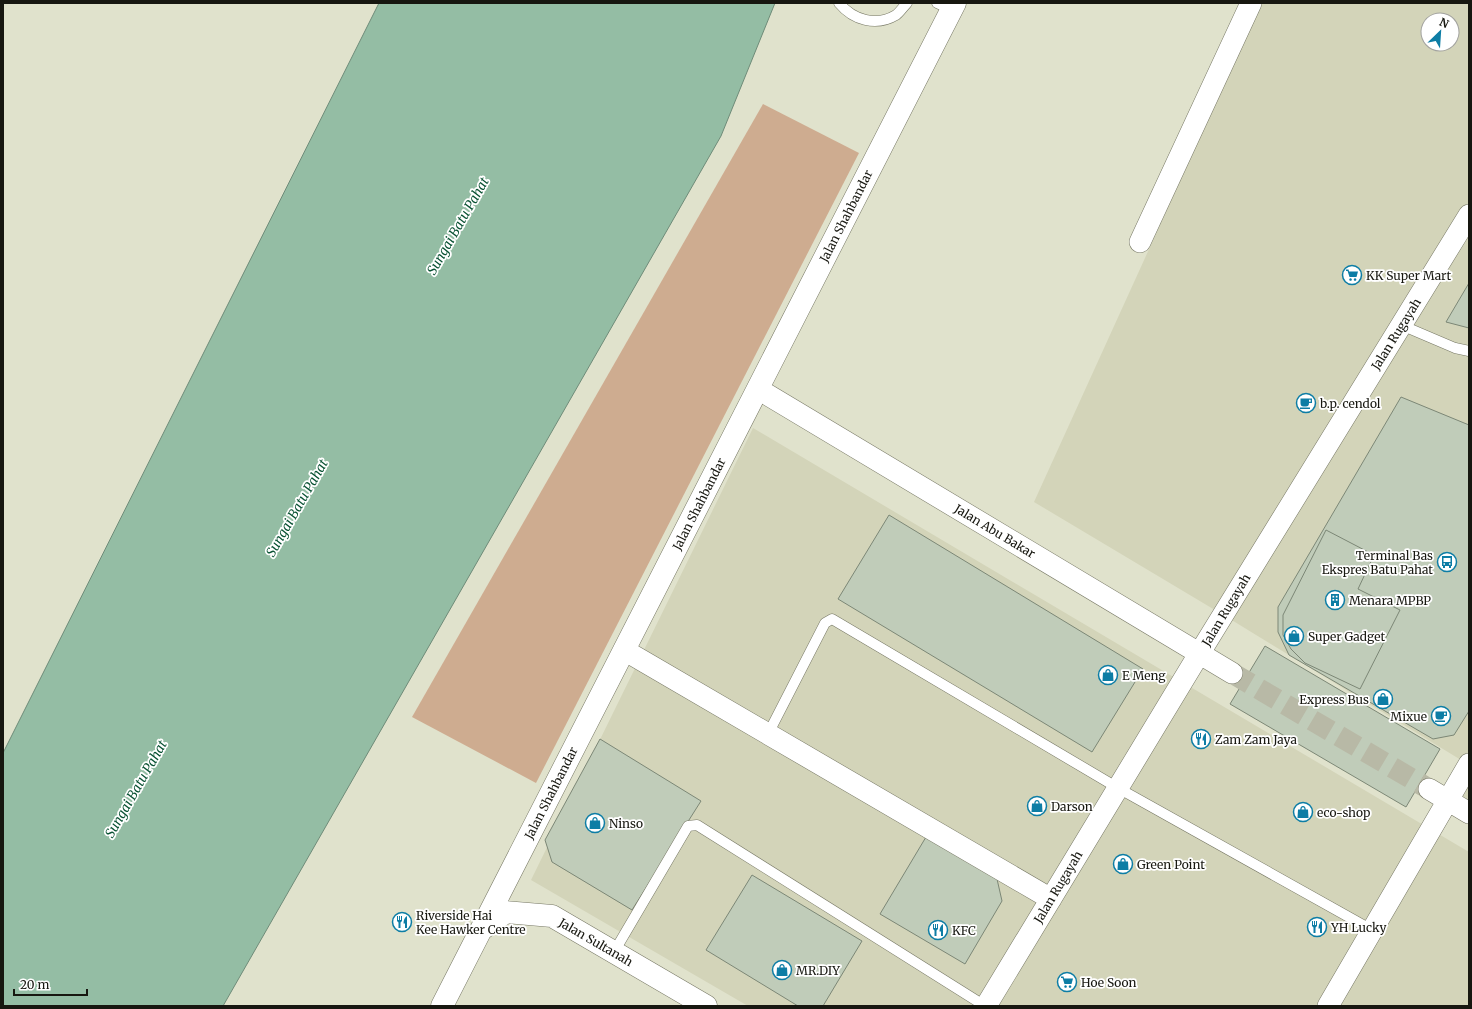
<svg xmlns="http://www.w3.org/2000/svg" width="1472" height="1009" font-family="Merriweather,serif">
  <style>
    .built { fill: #d3d4b9; fill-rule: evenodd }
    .green { fill: #ceac90 }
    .water { fill: #94bda4; stroke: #6e8b78 }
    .building { fill: #c0ccb9; stroke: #7c8776 }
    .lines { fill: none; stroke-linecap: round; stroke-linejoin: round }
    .minor-tunnel { stroke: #b8b9a6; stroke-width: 21; stroke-dasharray: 21 10; stroke-linecap: butt }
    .service-casing { stroke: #777865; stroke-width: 11 }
    .minor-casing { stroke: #777865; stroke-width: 22 }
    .tertiary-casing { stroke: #777865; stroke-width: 23 }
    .service { stroke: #fff; stroke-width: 10 }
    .minor { stroke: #fff; stroke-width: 21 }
    .tertiary { stroke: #fff; stroke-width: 22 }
    .labels { text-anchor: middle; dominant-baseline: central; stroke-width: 3.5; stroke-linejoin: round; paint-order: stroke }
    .street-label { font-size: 12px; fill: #171710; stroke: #fff }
    .poi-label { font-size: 12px; fill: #171710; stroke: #fff; text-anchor: start }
    .water-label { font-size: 13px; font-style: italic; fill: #095233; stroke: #fff }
  </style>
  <rect width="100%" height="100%" fill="#e0e2cc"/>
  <path class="built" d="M 1261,3 L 1469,3 L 1469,802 L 1444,787 L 1461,760 L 1230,619 L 1034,502 ZM 1428,20 L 1452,20 L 1452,44 L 1428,44 Z
    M 753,428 L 1469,852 L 1469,1006 L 748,1006 L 531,880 Z"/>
  <path class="green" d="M 763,104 L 859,153 L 536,783 L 412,717 Z"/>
  <path class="water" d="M 379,3 L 775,3 L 721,136 L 223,1006 L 3,1006 L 3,753 Z"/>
  <path class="building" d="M 1469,283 L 1469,328 L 1446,322 Z
    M 1401,397 L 1469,425 L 1469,711 L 1454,735 L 1433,739 L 1289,655 L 1278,632 L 1278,607 Z
    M 889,515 L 1143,669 L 1092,752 L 838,599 Z
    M 1326,530 L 1374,555 L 1358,589 L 1400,610 L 1360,689 L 1305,663 L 1291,649 L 1283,635 L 1283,615 Z
    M 1265,646 L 1440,749 L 1406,807 L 1230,704 Z
    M 600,739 L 701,801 L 632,910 L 552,862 L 545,840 Z
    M 926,837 L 997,879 L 1002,901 L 965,964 L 880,914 Z
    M 752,875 L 862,941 L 823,1006 L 798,1006 L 706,950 Z"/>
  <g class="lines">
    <path class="minor-tunnel" d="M 1232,673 L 1429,789"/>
    <g class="service-casing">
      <path id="service" d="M 839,3 C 853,20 876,27 896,15 C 900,12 903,7 907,3
        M 937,3 L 952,10
        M 1401,325 L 1455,348 L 1469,351
        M 768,734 L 825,623 L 832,619 L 1118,788 L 1372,930
        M 614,952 L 688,826 L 697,825 L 985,1006"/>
    </g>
    <g class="minor-casing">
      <path id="minor" d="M 1140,242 L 1251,3
        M 758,389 L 1232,673
        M 624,650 L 1051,899
        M 1429,789 L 1469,813
        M 986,1006 L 1199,654 L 1469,215
        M 1328,1006 L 1469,764"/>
    </g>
    <g class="tertiary-casing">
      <path id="tertiary" d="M 482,929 L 506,912 L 552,916 L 706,1006
        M 442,1006 L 955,3"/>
    </g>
    <use href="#service" class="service"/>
    <use href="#minor" class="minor"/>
    <use href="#tertiary" class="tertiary"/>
  </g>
  <defs>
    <g id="supermarket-ring" transform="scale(1)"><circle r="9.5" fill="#fff" stroke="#0d7da5" stroke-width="1.5"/><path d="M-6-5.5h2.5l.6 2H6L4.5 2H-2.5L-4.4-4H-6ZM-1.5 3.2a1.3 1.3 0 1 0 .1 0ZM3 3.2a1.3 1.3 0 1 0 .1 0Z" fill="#0d7da5"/></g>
    <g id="cafe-ring" transform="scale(1)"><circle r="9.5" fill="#fff" stroke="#0d7da5" stroke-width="1.5"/><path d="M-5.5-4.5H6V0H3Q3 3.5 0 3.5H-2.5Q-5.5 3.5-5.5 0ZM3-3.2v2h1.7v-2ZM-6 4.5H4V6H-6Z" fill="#0d7da5"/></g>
    <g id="bus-ring" transform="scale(1)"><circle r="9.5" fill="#fff" stroke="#0d7da5" stroke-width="1.5"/><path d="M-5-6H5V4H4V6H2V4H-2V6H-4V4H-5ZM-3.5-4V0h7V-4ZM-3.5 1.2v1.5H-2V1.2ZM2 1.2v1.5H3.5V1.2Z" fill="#0d7da5"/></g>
    <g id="building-ring" transform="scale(1)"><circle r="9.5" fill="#fff" stroke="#0d7da5" stroke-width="1.5"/><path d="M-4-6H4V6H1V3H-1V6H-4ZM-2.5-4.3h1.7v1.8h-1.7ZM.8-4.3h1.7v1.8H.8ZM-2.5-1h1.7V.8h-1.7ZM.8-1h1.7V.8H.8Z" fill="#0d7da5"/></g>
    <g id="shop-ring" transform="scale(1)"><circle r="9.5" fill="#fff" stroke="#0d7da5" stroke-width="1.5"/><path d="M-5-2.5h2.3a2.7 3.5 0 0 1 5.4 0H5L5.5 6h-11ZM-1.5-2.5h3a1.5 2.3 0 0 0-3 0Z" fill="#0d7da5"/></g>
    <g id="restaurant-ring" transform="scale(1)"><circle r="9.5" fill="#fff" stroke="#0d7da5" stroke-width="1.5"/><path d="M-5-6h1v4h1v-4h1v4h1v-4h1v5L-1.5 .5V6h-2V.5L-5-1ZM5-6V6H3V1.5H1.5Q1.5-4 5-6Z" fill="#0d7da5"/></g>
  </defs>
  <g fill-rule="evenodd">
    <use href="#supermarket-ring" x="1352" y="275"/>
    <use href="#cafe-ring" x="1306" y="403"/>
    <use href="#bus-ring" x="1447" y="562"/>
    <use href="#building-ring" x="1335" y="600"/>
    <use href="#shop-ring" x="1294" y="636"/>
    <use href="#shop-ring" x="1108" y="675"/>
    <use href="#shop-ring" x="1383" y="699"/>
    <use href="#cafe-ring" x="1441" y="716"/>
    <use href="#restaurant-ring" x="1201" y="739"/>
    <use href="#shop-ring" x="1037" y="806"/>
    <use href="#shop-ring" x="1303" y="812"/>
    <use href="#shop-ring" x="595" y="823"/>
    <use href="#shop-ring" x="1123" y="864"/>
    <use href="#restaurant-ring" x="402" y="922"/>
    <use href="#restaurant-ring" x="1317" y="927"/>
    <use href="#restaurant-ring" x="938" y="930"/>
    <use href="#shop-ring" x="782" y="970"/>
    <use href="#supermarket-ring" x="1067" y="982"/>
  </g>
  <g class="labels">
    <g class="street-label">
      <text transform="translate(846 216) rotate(-63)">Jalan Shahbandar</text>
      <text transform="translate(1396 334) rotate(-58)">Jalan Rugayah</text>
      <text transform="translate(699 504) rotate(-63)">Jalan Shahbandar</text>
      <text transform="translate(995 531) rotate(31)">Jalan Abu Bakar</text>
      <text transform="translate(1226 610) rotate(-59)">Jalan Rugayah</text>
      <text transform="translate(551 793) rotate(-63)">Jalan Shahbandar</text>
      <text transform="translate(1058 887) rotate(-59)">Jalan Rugayah</text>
      <text transform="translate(596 942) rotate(30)">Jalan Sultanah</text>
    </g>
    <g class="poi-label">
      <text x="1366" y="275">KK Super Mart</text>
      <text x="1320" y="403">b.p. cendol</text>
      <text x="1433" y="555" text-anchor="end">Terminal Bas<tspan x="1433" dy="14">Ekspres Batu Pahat</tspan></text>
      <text x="1349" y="600">Menara MPBP</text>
      <text x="1308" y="636">Super Gadget</text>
      <text x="1122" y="675">E Meng</text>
      <text x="1369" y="699" text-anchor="end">Express Bus</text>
      <text x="1427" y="716" text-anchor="end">Mixue</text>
      <text x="1215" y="739">Zam Zam Jaya</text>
      <text x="1051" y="806">Darson</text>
      <text x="1317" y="812">eco-shop</text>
      <text x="609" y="823">Ninso</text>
      <text x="1137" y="864">Green Point</text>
      <text x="416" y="915">Riverside Hai<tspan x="416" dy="14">Kee Hawker Centre</tspan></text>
      <text x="1331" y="927">YH Lucky</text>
      <text x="952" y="930">KFC</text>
      <text x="796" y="970">MR.DIY</text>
      <text x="1081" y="982">Hoe Soon</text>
    </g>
    <g class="water-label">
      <text transform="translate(458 226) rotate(-60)">Sungai Batu Pahat</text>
      <text transform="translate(297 508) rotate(-60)">Sungai Batu Pahat</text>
      <text transform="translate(136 789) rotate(-60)">Sungai Batu Pahat</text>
    </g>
  </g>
  <rect width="1472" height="1009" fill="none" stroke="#171710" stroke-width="8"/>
  <g transform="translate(1440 32) rotate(25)"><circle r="19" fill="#ffffff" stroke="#a2a29f"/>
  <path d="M0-3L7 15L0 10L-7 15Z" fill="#0d7da5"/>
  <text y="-6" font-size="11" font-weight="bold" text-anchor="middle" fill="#171710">N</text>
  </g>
  <path d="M14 989v6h73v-6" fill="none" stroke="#171710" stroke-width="2"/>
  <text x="20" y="989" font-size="12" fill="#171710" stroke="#ffffff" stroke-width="3" paint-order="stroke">20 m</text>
</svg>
